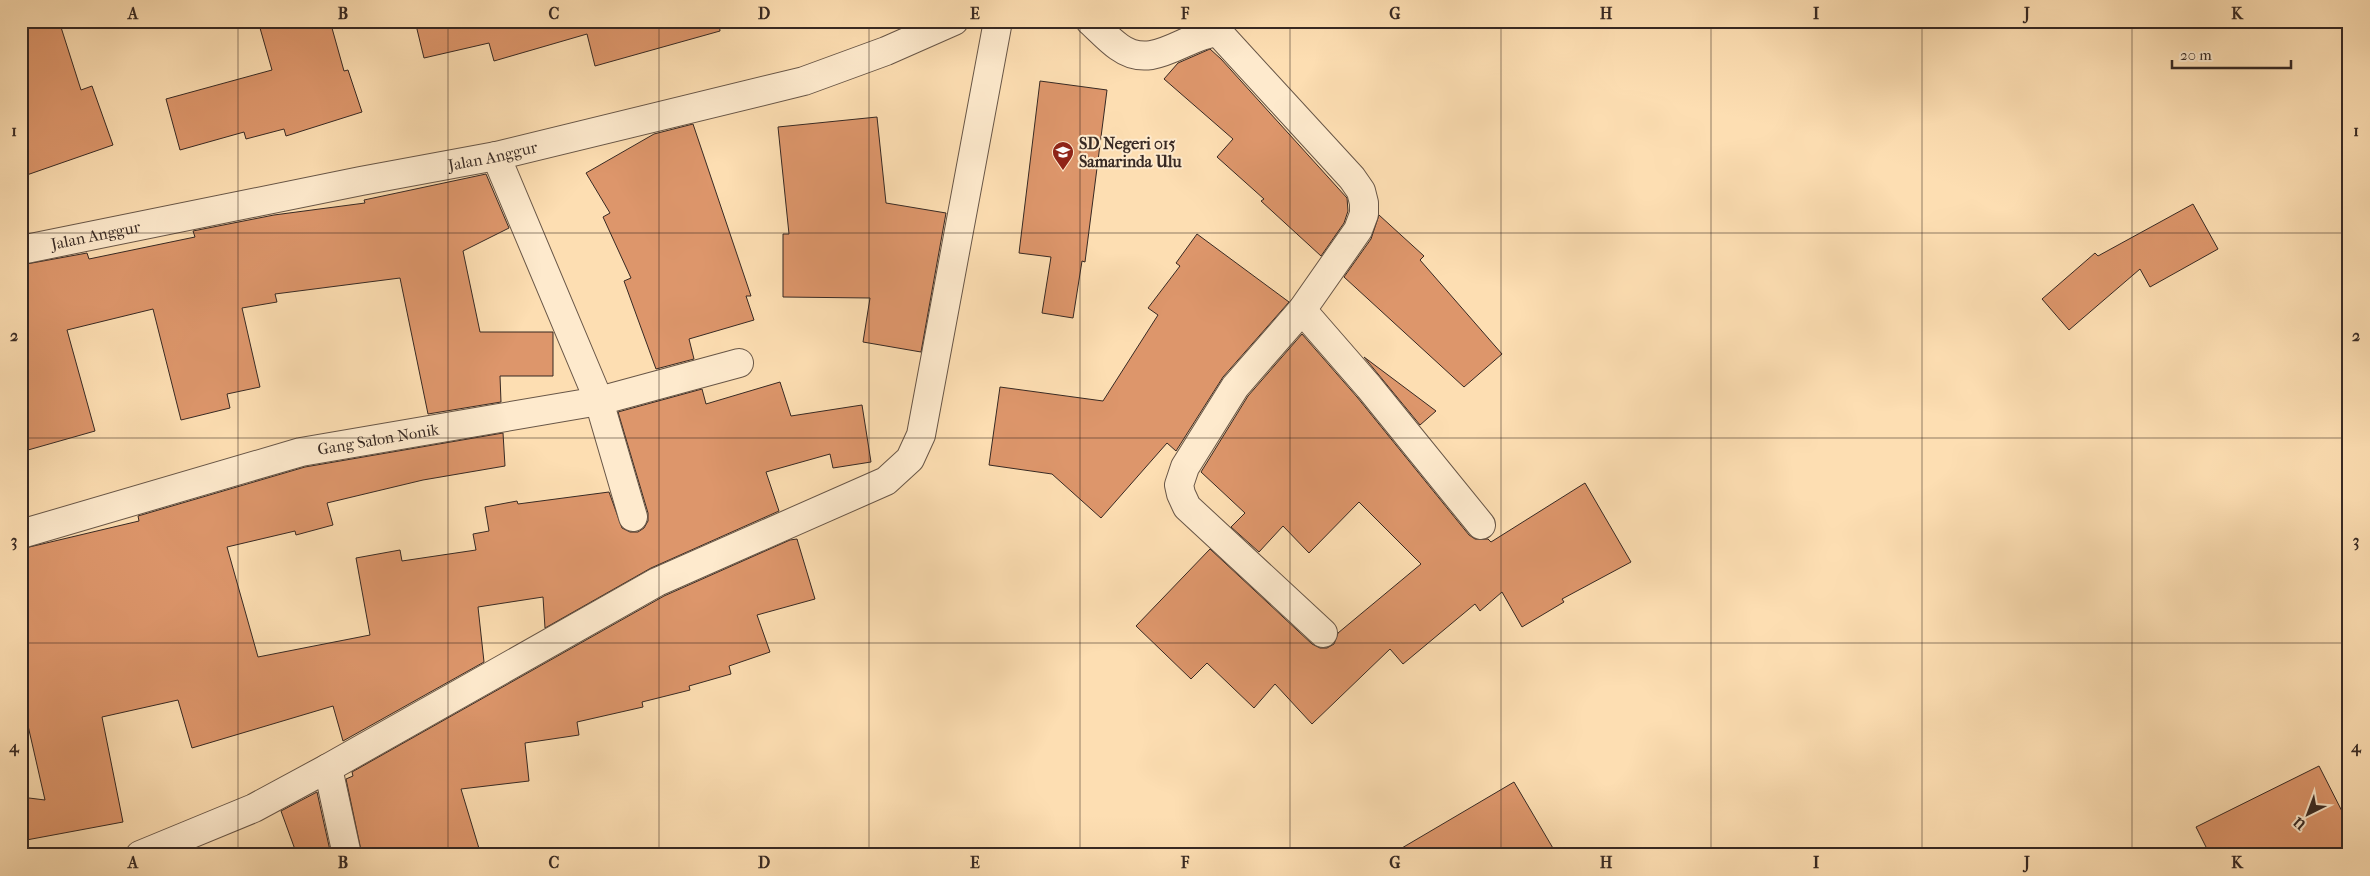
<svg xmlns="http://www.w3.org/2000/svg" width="2370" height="876" font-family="'IM FELL French Canon',serif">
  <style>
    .building { fill: #dd966b; stroke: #372923 }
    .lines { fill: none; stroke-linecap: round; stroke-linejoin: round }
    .minor-casing { stroke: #685647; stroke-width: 30 }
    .minor { stroke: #feeacd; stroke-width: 28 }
    .grid { fill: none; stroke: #372923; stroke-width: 1; stroke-opacity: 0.55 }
    .labels { text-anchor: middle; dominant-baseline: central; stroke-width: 4; stroke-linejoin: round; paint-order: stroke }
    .poi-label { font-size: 16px; font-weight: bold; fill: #372923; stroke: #feeacd; text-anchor: start }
    .street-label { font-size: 16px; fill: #372923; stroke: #feeacd }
    .neatline { fill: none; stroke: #372923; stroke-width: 2 }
    .grid-label { font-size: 16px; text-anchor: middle; font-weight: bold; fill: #372923 }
  </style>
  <rect width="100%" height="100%" fill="#fddeb2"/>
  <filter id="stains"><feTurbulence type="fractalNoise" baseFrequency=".004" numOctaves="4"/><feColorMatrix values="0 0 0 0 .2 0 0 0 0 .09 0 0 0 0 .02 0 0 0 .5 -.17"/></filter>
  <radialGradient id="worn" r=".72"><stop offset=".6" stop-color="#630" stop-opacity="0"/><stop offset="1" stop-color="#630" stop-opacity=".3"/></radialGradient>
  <path class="building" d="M 21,21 L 59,21 L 81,90 L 92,86 L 113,145 L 21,177 Z
    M 258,21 L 330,21 L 344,71 L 348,70 L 362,112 L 286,136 L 284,129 L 246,139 L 244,132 L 180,150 L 166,99 L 272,70 Z
    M 415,21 L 719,21 L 720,31 L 595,66 L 587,34 L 494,61 L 489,43 L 424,58 Z
    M 1210,49 L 1221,59 L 1347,198 L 1348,211 L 1344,223 L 1321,256 L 1261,201 L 1264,199 L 1217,157 L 1233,139 L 1164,79 L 1178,63 Z
    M 1040,81 L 1107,90 L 1085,262 L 1082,261 L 1073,318 L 1042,313 L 1051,257 L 1019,253 Z
    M 877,117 L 886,203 L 946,213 L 921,352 L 863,342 L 870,298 L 783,297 L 783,234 L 789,234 L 778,127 Z
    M 693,124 L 751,296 L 746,296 L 754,320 L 689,339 L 694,359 L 656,369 L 624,281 L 631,278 L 603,217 L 610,213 L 586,173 L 654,134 Z
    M 486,174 L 509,228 L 463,251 L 480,332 L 553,332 L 553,376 L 500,376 L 501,402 L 428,414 L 400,278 L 275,294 L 277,302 L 242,308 L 260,387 L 227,394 L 230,408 L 181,420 L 153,309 L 67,330 L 95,431 L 21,452 L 21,265 L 87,253 L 89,259 L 195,237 L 193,231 L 274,215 L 365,203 L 364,200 Z
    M 2193,204 L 2218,249 L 2150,287 L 2140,269 L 2069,330 L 2042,299 L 2095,253 L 2098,256 Z
    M 1379,215 L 1424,256 L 1420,260 L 1502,354 L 1464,387 L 1344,277 L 1371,239 Z
    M 1197,234 L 1289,302 L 1223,377 L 1176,451 L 1167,443 L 1101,518 L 1052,474 L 989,465 L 1000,387 L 1103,401 L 1158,315 L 1148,308 L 1180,266 L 1176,263 Z
    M 1302,334 L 1357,397 L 1469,535 L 1475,539 L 1488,539 L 1491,542 L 1585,483 L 1631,562 L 1562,599 L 1564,602 L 1522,627 L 1502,592 L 1480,611 L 1475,604 L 1403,664 L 1390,649 L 1312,724 L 1275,684 L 1254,708 L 1207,663 L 1191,679 L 1136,626 L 1210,549 L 1312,644 L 1320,648 L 1327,648 L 1334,644 L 1338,633 L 1421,564 L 1359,502 L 1309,553 L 1283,526 L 1259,552 L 1231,527 L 1245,513 L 1201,472 L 1248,396 Z
    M 1364,357 L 1436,411 L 1420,425 Z
    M 780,382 L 791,416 L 862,405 L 871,462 L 833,468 L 830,454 L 766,472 L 779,511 L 651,568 L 545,628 L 543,597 L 478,607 L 484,662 L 343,741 L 333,706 L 192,748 L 178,700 L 102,717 L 123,822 L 21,841 L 21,797 L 45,800 L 21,695 L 21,549 L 139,521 L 138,516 L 305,467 L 503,433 L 505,466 L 423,480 L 327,503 L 333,525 L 296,535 L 295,531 L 227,547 L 258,657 L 370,635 L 356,558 L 400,550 L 402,561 L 476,550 L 473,534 L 489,531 L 485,507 L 517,501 L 518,504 L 609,492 L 622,528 L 630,532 L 638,532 L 644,528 L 648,521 L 648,513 L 618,412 L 702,389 L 706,404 Z
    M 797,539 L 815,599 L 757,615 L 770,652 L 729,666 L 731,674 L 689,686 L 690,690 L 642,702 L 643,707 L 577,722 L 579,735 L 525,743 L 529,781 L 461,789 L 481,855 L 362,855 L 346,779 L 353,776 L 352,772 L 664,596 L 790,540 Z
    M 2319,766 L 2349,825 L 2349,855 L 2210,855 L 2196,827 Z
    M 1514,782 L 1557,855 L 1390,855 Z
    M 317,792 L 331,855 L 297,855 L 281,811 Z"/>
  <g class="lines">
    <g class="minor-casing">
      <g id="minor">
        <path d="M 1090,21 C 1100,30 1109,40 1119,47 C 1153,72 1184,35 1218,32 L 1352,178 L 1361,191 L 1364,203 L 1364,214 L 1358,230 L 1302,310 L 1235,387 L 1185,467 L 1179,485 L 1181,494 L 1187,507 L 1323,633"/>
        <path d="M 496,156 L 599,401 L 633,517"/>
        <path id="s1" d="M 21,250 L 361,181 L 496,156 L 804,81 L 886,51 L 954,21"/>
        <path d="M 1302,310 L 1369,387 L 1481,525"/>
        <path id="s2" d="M 21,534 L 301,452 L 599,401 L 739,363"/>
        <path d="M 328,768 L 657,582 L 886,481 L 910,459 L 921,435 L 998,21"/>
        <path d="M 140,855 L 254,808 L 328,768 L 347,855"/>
      </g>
    </g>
    <use href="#minor" class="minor"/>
  </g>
  <path class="grid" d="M 238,21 L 238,855M 448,21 L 448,855M 659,21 L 659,855M 869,21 L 869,855M 1080,21 L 1080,855M 1290,21 L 1290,855M 1501,21 L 1501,855M 1711,21 L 1711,855M 1922,21 L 1922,855M 2132,21 L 2132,855M 21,233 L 2349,233M 21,438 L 2349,438M 21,643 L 2349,643"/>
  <defs>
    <g id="school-pin" transform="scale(1.125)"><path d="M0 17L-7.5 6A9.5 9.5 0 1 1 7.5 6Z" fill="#8f2418" stroke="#feeacd"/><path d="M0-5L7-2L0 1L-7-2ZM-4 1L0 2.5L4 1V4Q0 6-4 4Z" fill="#fff"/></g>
  </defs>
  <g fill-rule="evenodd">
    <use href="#school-pin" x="1063" y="152"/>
  </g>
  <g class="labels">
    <g class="poi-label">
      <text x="1079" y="143">SD Negeri 015<tspan x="1079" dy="18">Samarinda Ulu</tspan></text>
    </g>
    <g class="street-label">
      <text stroke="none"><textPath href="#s1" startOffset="481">Jalan Anggur</textPath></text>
      <text stroke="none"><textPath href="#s1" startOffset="76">Jalan Anggur</textPath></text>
      <text stroke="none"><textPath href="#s2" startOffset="370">Gang Salon Nonik</textPath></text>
    </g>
  </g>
  <rect width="2370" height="876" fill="none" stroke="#fddeb2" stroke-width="55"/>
  <g transform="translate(2308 814) rotate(222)" stroke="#feeacd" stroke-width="4" paint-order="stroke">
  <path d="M0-4L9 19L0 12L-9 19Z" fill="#372923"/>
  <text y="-8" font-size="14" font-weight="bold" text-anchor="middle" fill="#372923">U</text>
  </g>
  <path d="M2172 60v8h119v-8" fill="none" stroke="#372923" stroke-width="2.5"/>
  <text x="2180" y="60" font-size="15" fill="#372923" stroke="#feeacd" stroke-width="4" paint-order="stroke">20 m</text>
  <rect x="28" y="28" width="2314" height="820" class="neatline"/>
  <g class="grid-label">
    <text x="133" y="19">A</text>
    <text x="343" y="19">B</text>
    <text x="554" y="19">C</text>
    <text x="764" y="19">D</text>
    <text x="975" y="19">E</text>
    <text x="1185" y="19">F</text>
    <text x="1395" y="19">G</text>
    <text x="1606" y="19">H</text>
    <text x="1816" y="19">I</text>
    <text x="2027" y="19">J</text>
    <text x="2237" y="19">K</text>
    <text x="14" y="136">1</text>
    <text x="2356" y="136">1</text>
    <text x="14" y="341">2</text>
    <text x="2356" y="341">2</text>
    <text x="14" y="546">3</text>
    <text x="2356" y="546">3</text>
    <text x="14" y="752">4</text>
    <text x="2356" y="752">4</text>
    <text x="133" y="868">A</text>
    <text x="343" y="868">B</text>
    <text x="554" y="868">C</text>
    <text x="764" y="868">D</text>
    <text x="975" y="868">E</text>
    <text x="1185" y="868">F</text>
    <text x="1395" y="868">G</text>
    <text x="1606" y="868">H</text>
    <text x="1816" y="868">I</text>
    <text x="2027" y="868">J</text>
    <text x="2237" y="868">K</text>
  </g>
  <rect width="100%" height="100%" filter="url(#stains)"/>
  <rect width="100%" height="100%" fill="url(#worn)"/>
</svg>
